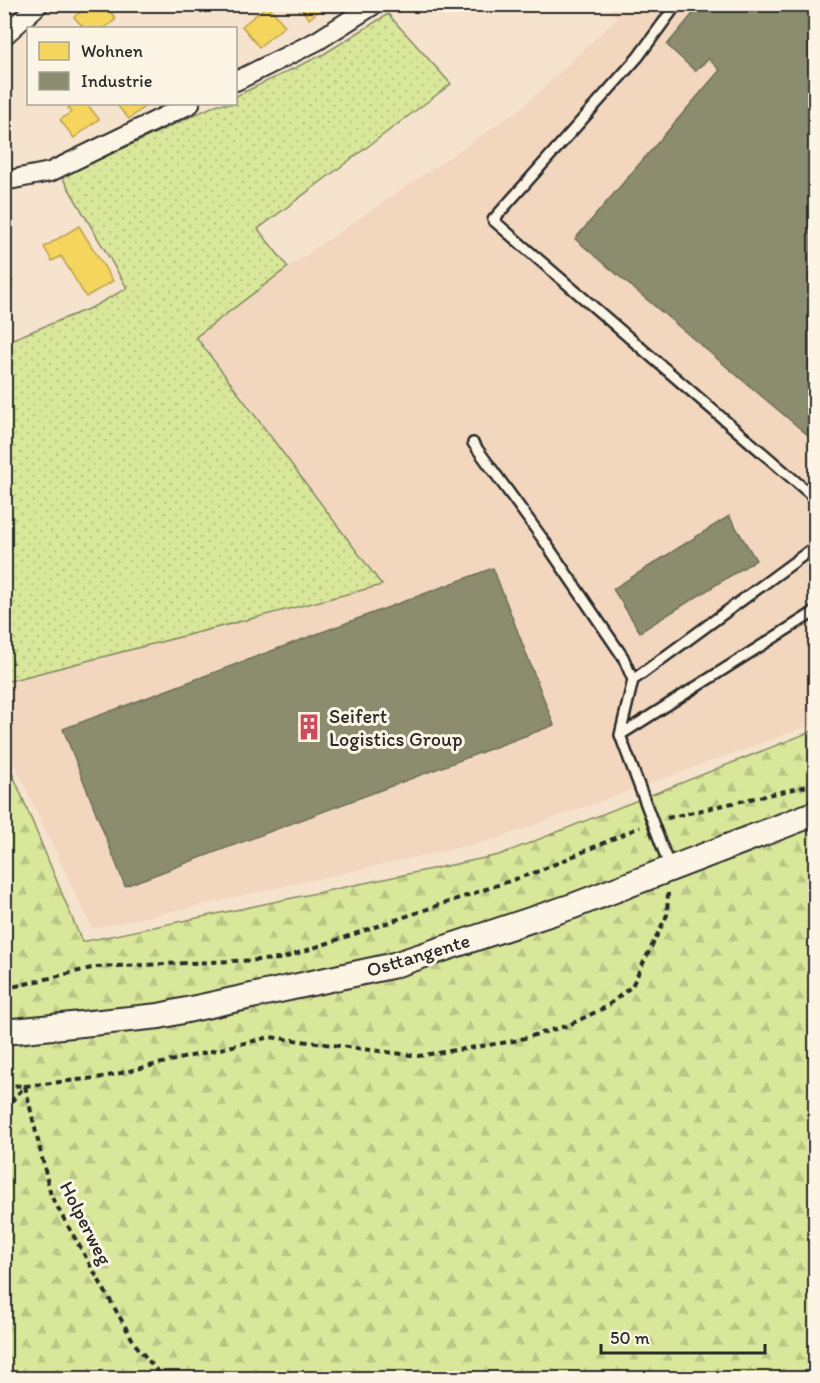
<svg xmlns="http://www.w3.org/2000/svg" width="820" height="1383" font-family="Itim,sans-serif">
  <style>
    .built { fill: #f2d7be }
    .grass { fill: url(#grass-dots); stroke: #828962; stroke-width: 1.5 }
    .forest { fill: url(#forest-firs); stroke: #828962; stroke-width: 1.5 }
    .homes { fill: #f6d55c; stroke: #b9a24d; stroke-width: 1.5 }
    .industry { fill: #8c8c6e; stroke: #6f6f5a; stroke-width: 1.5 }
    .lines { fill: none; stroke-linecap: round; stroke-linejoin: round }
    .service-casing { stroke: #2b2b2b; stroke-width: 14 }
    .minor-casing { stroke: #2b2b2b; stroke-width: 22 }
    .secondary-casing { stroke: #2b2b2b; stroke-width: 28 }
    .path { stroke: #2b2b2b; stroke-width: 4; stroke-dasharray: 6 4.5; stroke-linecap: butt }
    .service { stroke: #fcf5e5; stroke-width: 9 }
    .minor { stroke: #fcf5e5; stroke-width: 18 }
    .secondary { stroke: #fcf5e5; stroke-width: 24 }
    .labels { text-anchor: middle; dominant-baseline: central; stroke-width: 6; stroke-linejoin: round; paint-order: stroke }
    .poi-label { font-size: 20px; fill: #2b2b2b; stroke: #fcf5e5; text-anchor: start }
    .street-label { font-size: 20px; fill: #2b2b2b; stroke: #fcf5e5 }
  </style>
  <defs>
    <pattern id="grass-dots" width="8" height="8" patternUnits="userSpaceOnUse" patternTransform="scale(1.5)"><rect width="8" height="8" fill="#d9e79a"/><path d="M2 2h.1M6 6h.1" fill="none" stroke="#bac685" stroke-width="1.8" stroke-linecap="round"/></pattern>
    <pattern id="forest-firs" width="22" height="20" patternUnits="userSpaceOnUse" patternTransform="scale(1.5)"><rect width="22" height="20" fill="#d9e79a"/><path d="M5 1l3.5 6h-7zM16 11l3.5 6h-7z" fill="#bac685"/></pattern>
  </defs>
  <rect width="100%" height="100%" fill="#f6e3ce"/>
  <filter id="ink" filterUnits="userSpaceOnUse"><feTurbulence type="fractalNoise" baseFrequency=".0167" numOctaves="2"/><feDisplacementMap in="SourceGraphic" scale="12" xChannelSelector="R" yChannelSelector="G"/><feConvolveMatrix kernelMatrix="1 2 1 2 8 2 1 2 1" color-interpolation-filters="sRGB"/></filter>
  <g filter="url(#ink)">
    <path class="built" d="M 609,5 L 815,5 L 815,724 L 493,840 L 92,929 L 5,744 L 5,682 L 381,585 L 196,337 L 288,267 L 523,107 L 617,18 Z"/>
    <path class="grass" d="M 388,14 L 451,84 L 258,229 L 288,267 L 196,337 L 382,585 L 5,682 L 5,342 L 93,307 L 127,288 L 62,177 L 218,104 L 236,104 L 236,96 L 324,54 Z"/>
    <path class="forest" d="M 815,730 L 815,1378 L 5,1378 L 4,753 L 82,942 L 499,855 Z"/>
    <path class="homes" d="M 89,4 L 105,4 L 116,19 L 105,28 L 84,28 L 74,17 Z
      M 297,4 L 327,4 L 309,19 Z
      M 268,5 L 285,26 L 259,47 L 242,26 Z
      M 75,104 L 87,104 L 99,119 L 74,138 L 60,120 L 71,112 L 68,108 Z
      M 116,104 L 148,104 L 129,119 Z
      M 79,226 L 113,281 L 86,297 L 61,256 L 52,261 L 44,247 Z
      M 4,268 L 13,282 L 4,288 Z"/>
    <path class="industry" d="M 701,4 L 816,4 L 816,442 L 575,239 L 720,70 L 709,59 L 695,71 L 667,45 Z
      M 729,516 L 756,560 L 640,632 L 613,589 Z
      M 493,568 L 554,725 L 125,886 L 63,729 Z"/>
    <g class="lines">
      <g class="service-casing">
        <path id="service" d="M 677,4 L 638,57 L 493,220 L 816,499
          M 473,443 L 545,542 L 623,657 L 633,680 L 620,735 L 670,868
          M 633,680 L 816,546
          M 620,735 L 816,611"/>
      </g>
      <g class="minor-casing">
        <path id="minor" d="M 4,36 L 39,4
          M 236,81 L 317,41 L 375,4
          M 4,181 L 50,172 L 190,104"/>
      </g>
      <g class="secondary-casing">
        <path id="secondary" d="M 4,1032 L 159,1016 L 391,966 L 573,906 L 816,813"/>
      </g>
      <path class="path" d="M 667,818 L 816,784
        M 4,989 L 96,967 L 281,959 L 539,871 L 640,827
        M 4,1085 L 25,1086 L 51,1196 L 135,1344 L 163,1378
        M 4,1110 L 25,1086 L 104,1077 L 270,1037 L 418,1056 L 514,1041 L 569,1025 L 606,1007 L 632,986 L 667,915 L 668,893"/>
      <use href="#service" class="service"/>
      <use href="#minor" class="minor"/>
      <use href="#secondary" class="secondary"/>
    </g>
  </g>
  <defs>
    <g id="building-bare" transform="scale(2.07)"><path d="M-4-6H4V6H1V3H-1V6H-4ZM-2.5-4.3h1.7v1.8h-1.7ZM.8-4.3h1.7v1.8H.8ZM-2.5-1h1.7V.8h-1.7ZM.8-1h1.7V.8H.8Z" fill="#d1495b" stroke="#fcf5e5" stroke-width="2.5" paint-order="stroke"/></g>
  </defs>
  <g fill-rule="evenodd">
    <use href="#building-bare" x="309" y="727"/>
  </g>
  <g class="labels">
    <g class="poi-label">
      <text x="329" y="716">Seifert<tspan x="329" dy="23">Logistics Group</tspan></text>
    </g>
    <g class="street-label">
      <text transform="translate(418 955) rotate(-17)">Osttangente</text>
      <text transform="translate(86 1223) rotate(63)">Holperweg</text>
    </g>
  </g>
  <rect width="820" height="1383" fill="none" stroke="#fcf5e5" stroke-width="24"/>
  <rect x="12" y="12" width="796" height="1359" fill="none" stroke="#2b2b2b" stroke-width="2" filter="url(#ink)"/>
  <rect x="27" y="27" width="210" height="78" fill="#fcf5e5" stroke="#a8a49b" stroke-width="1.5"/>
  <rect x="39" y="42" width="30" height="18" fill="#f6d55c" stroke="#a8a49b" stroke-width="1.5"/>
  <text x="81" y="57" font-size="18" fill="#2b2b2b">Wohnen</text>
  <rect x="39" y="72" width="30" height="18" fill="#8c8c6e" stroke="#a8a49b" stroke-width="1.5"/>
  <text x="81" y="87" font-size="18" fill="#2b2b2b">Industrie</text>
  <path d="M601 1344v9h164v-9" fill="none" stroke="#2b2b2b" stroke-width="3"/>
  <text x="610" y="1344" font-size="18" fill="#2b2b2b" stroke="#fcf5e5" stroke-width="4.5" paint-order="stroke">50 m</text>
</svg>
